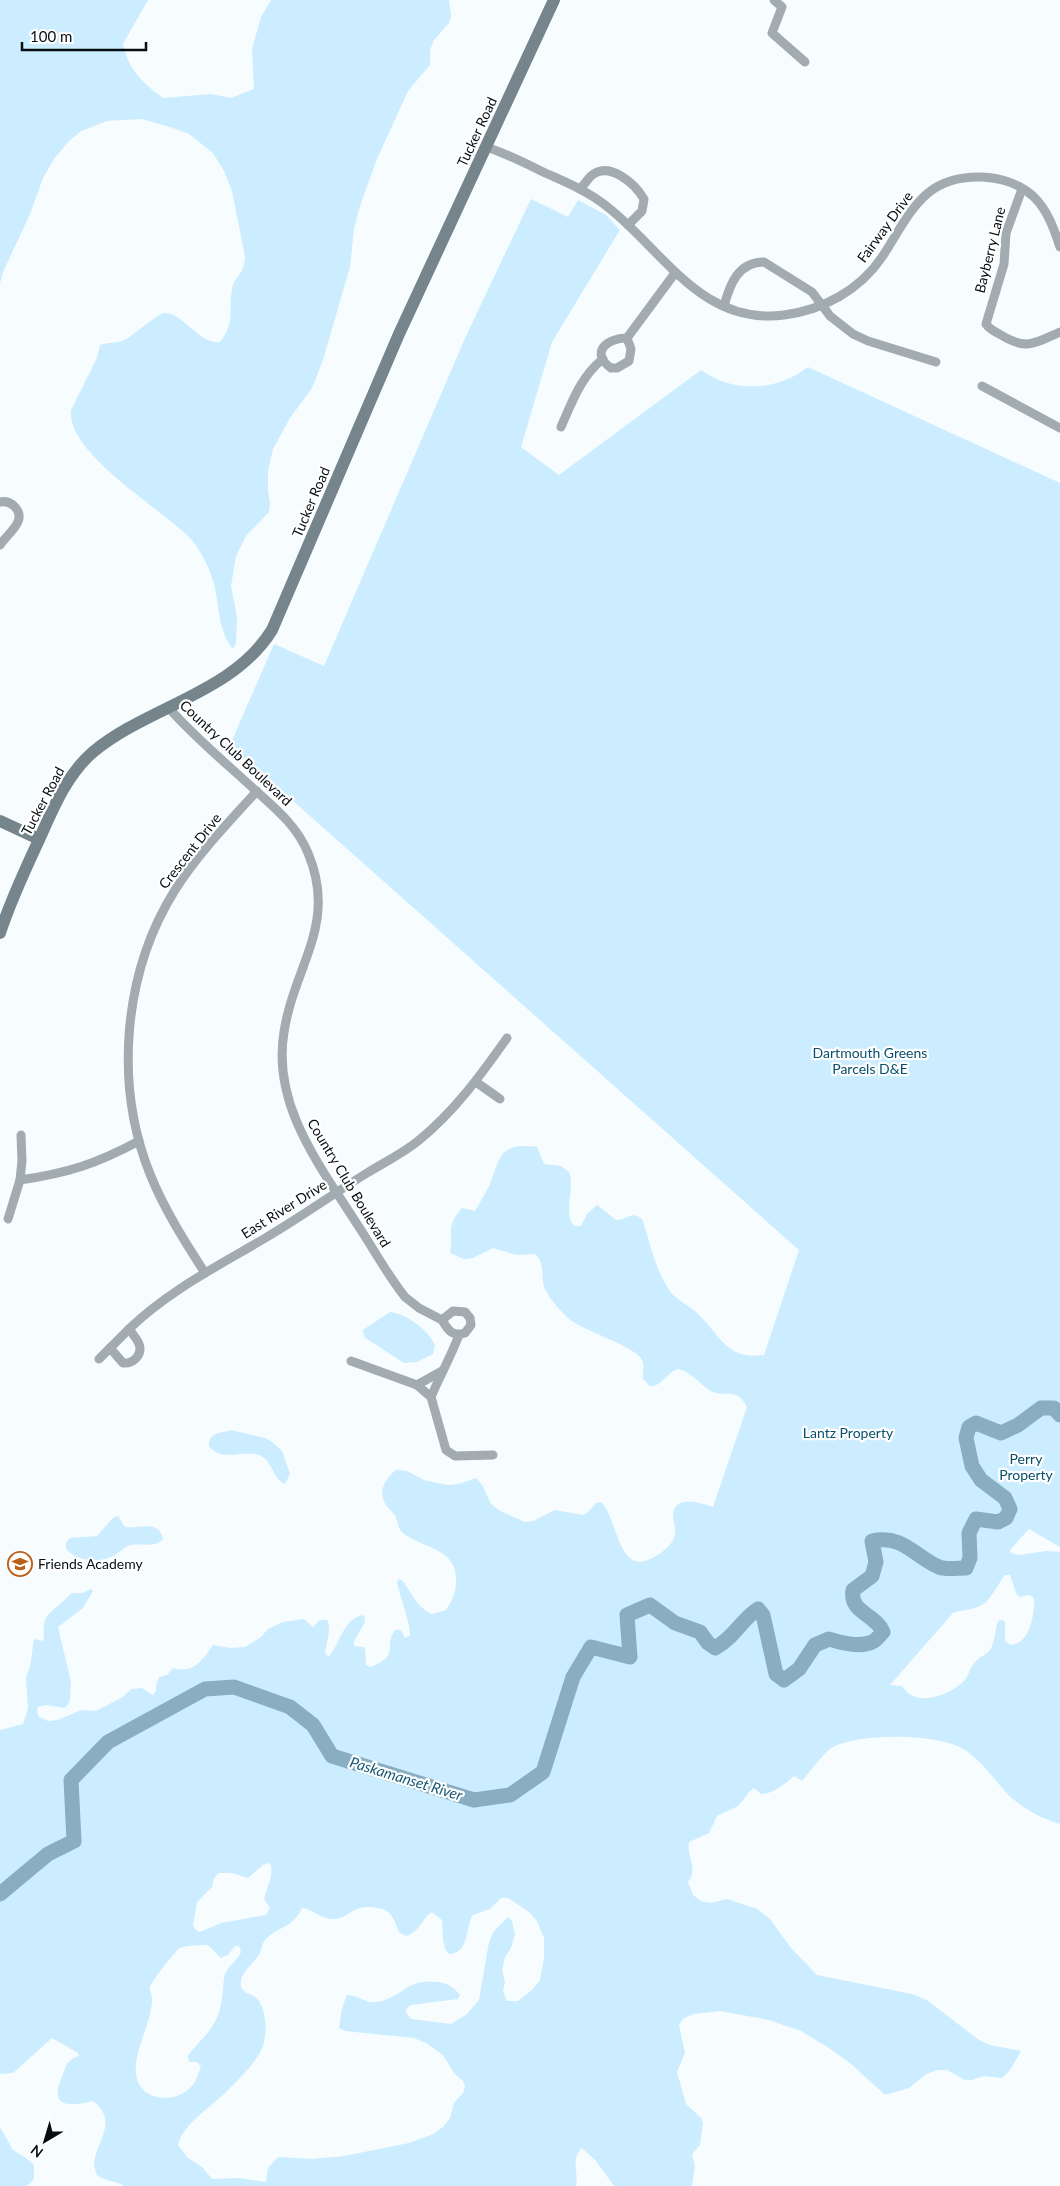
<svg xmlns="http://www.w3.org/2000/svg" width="1060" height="2186" font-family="Lato,sans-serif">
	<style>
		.green { fill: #cbedff; fill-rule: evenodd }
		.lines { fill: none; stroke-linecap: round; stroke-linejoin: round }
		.river { stroke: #8aaec1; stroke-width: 15 }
		.street { stroke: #a1abb0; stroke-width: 9 }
		.secondary { stroke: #76848c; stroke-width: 12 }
		.labels { text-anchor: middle; stroke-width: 4.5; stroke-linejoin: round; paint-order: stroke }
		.street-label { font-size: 14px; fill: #070e12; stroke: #fff }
		.park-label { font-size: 14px; fill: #074f6a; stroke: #fff }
		.poi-label { font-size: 14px; fill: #070e12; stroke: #fff; text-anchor: start }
		.water-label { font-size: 15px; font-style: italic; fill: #165874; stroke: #fff }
	</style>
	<rect width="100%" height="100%" fill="#f7fcff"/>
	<g class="green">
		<path d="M0 0H148L123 44C129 71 142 82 163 98L211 94 231 98 254 89 252 49 261 17 271 0H449L451 16 449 23 434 40 430 50V65L408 91 377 159 361 203 354 229 350 267 323 360 312 388 290 418 273 449 268 471V489L270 504 269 512 246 536 236 556 231 586 237 617 236 644 233 649C219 633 219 607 215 588 211 571 201 549 189 537 160 508 66 453 71 410L97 358 100 345C109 342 117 344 126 339 135 334 156 315 164 313 182 311 199 345 220 342 236 321 228 312 232 289 234 276 244 276 245 257L232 191 224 171 213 153 189 134 173 128 142 119 107 121 81 131 69 141 54 159 43 178 30 214 3 272 0 283Z"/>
		<path d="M531 199 568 217 578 200 606 215 620 230 552 342 521 447 559 475 701 370C733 393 776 392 808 367L1060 483V1547L1029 1529 1010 1550 1011 1553 1018 1555 1047 1551 1060 1552V1824C1039 1818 1016 1805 1002 1788 991 1775 979 1759 965 1750 938 1733 861 1733 833 1747 824 1752 810 1772 802 1781L794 1776C785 1784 773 1794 761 1794L754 1788 750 1791 738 1806 717 1816 709 1833 689 1842C686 1857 699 1867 688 1882L693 1895 701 1901 710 1903 727 1899 757 1909 770 1919 791 1948 817 1975 912 1994 927 2000 979 2040 990 2045 1021 2051 1010 2070 1002 2078 984 2076 972 2080H965L947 2070H938L926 2074 909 2088 885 2095 850 2063 829 2048 801 2031 769 2020 720 2011 693 2014 683 2019 679 2025 685 2053 677 2072 686 2104 701 2118 703 2123 700 2145 692 2154 695 2166 692 2186H614L596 2161 582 2148C570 2159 579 2172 576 2186H124C115 2180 106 2182 97 2175 96 2172 94 2167 94 2164 95 2142 120 2122 93 2101 74 2106 50 2109 60 2082 66 2069 64 2061 79 2056L78 2053 52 2038 13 2073 0 2074V1730L23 1724 28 1708 26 1677 30 1667 34 1639 42 1641 44 1638C43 1617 46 1616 60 1604 65 1600 67 1596 72 1593H82L91 1589 93 1591 83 1608 58 1627 71 1682 70 1700 68 1705 64 1708 46 1705 38 1707 37 1712 39 1717 48 1721 58 1720 81 1710 96 1711 123 1697 131 1689 142 1688 153 1695 156 1691V1686L159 1677 167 1675 173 1668C193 1674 202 1661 213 1645L231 1648 245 1647 261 1637 268 1629 283 1622 304 1619 313 1627 320 1620H327C332 1630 326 1643 325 1653L329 1657C339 1645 344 1617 364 1615L365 1622 354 1641V1646L363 1647 365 1649 366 1665 370 1667C401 1656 383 1646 395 1630H401L405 1638 410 1636 409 1625 397 1583 399 1579C407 1581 414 1607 432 1614L446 1610C452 1601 456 1592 456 1581 457 1547 422 1549 403 1533 397 1528 398 1521 395 1515 392 1511 387 1508 385 1503 377 1491 387 1477 396 1470L407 1471 424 1480 447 1485 459 1484 476 1478 482 1485 491 1504 500 1511 525 1522 533 1521 555 1510 583 1515 588 1512 596 1503 601 1502C616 1515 618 1569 645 1561 655 1558 674 1546 675 1534 676 1528 673 1521 673 1515 675 1494 700 1503 713 1507L747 1407C736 1385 726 1399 711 1391 699 1384 692 1372 678 1369 666 1373 662 1387 650 1386L643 1379C642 1373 645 1366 642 1360 637 1347 584 1331 569 1319 561 1311 550 1300 545 1289 540 1277 546 1264 535 1254L517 1255 493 1248 473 1258 464 1259 450 1253C454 1231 445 1227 462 1208L475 1211C477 1208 489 1187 490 1184 501 1155 500 1142 537 1147L544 1164 561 1166 569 1172C576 1189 562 1210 574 1226H581L587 1214 597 1205 616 1220C628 1220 631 1210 642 1219 650 1242 655 1270 670 1291 676 1300 689 1305 697 1313 719 1333 726 1361 764 1355L799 1250 230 745 274 644 324 666 466 336ZM1005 1575H1010L1017 1595 1020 1597 1030 1595 1034 1598C1035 1613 1030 1644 1011 1645L1005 1641V1622L1003 1620H999C994 1629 996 1641 990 1650 986 1655 979 1657 975 1662 970 1667 969 1676 963 1682 948 1696 915 1708 902 1686L890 1685 953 1613C961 1610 972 1610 980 1606 991 1601 997 1585 1005 1575ZM268 1863 271 1865C273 1879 267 1886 264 1899L270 1908 266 1915 221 1923 200 1932 196 1930 193 1925 197 1902 212 1887 214 1878 219 1873H232L248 1878 263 1865ZM501 1898H508L529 1912 537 1921 544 1938V1958L540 1980 532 1990 518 2001H507L503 1991 505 1982 502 1970 505 1957 511 1948 515 1934 512 1921 508 1917 494 1931 489 1942 479 2000 467 2014 451 2024 411 2019 406 2012 407 2008 411 2005 458 1999 460 1995C454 1987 447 1983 437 1982 406 1978 402 1998 377 2002 366 2004 358 1995 347 1995L342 2008 339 2028 345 2031 414 2038 426 2043 443 2055 454 2073 463 2081 465 2087 463 2093 454 2103 450 2118 443 2127 433 2134 409 2143 344 2156 313 2159 278 2157 268 2168 266 2182 238 2178 212 2179 202 2167 188 2158 178 2145C182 2124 214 2105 228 2090 239 2079 250 2068 258 2056 268 2041 268 2016 259 2001 254 1992 238 1995 241 1981 243 1971 253 1964 258 1956 262 1951 261 1944 266 1939 281 1924 290 1931 302 1908 312 1908 320 1920 334 1919 342 1919 348 1913 355 1910 364 1906 369 1907 378 1908 392 1910 394 1920 399 1932L406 1936C420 1932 422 1918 432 1912L442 1920 443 1939 445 1949 449 1954C470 1953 465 1927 473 1915L490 1909ZM203 1945H208L221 1958 228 1955 235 1946H239L241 1952C237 1961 229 1965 225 1974 223 1979 223 2000 220 2009 214 2031 200 2039 188 2056L189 2062H197L201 2066C198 2075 196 2083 189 2089 176 2102 147 2101 139 2084 130 2066 142 2042 147 2024 150 2016 152 2007 152 1998 152 1995 149 1990 150 1987 151 1982 176 1950 180 1948 186 1945 197 1946 203 1945Z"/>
		<path d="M390 1312C407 1314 428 1330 435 1345L433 1354 417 1362 404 1363 364 1337 363 1330Z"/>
		<path d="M231 1430 265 1438 271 1441 282 1451 290 1474 285 1484C273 1480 272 1459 259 1455 242 1449 222 1463 209 1446 209 1431 221 1434 231 1430Z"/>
		<path d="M118 1516 125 1527C139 1529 159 1519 163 1539 155 1548 141 1543 130 1545 124 1547 119 1553 113 1556 99 1563 78 1562 66 1549V1543L70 1538 97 1536 113 1518Z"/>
		<path d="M0 2127 13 2150 26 2158 34 2165V2179L27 2186H0Z"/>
	</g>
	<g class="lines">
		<path class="river" d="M0 1894 48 1854 74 1841 71 1780 108 1742 205 1689 234 1687 290 1707 313 1725 332 1756 474 1800 510 1795 543 1772 573 1677 591 1647 630 1657 627 1615 650 1605 675 1623 700 1632 708 1643 715 1648C733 1639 741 1620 758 1609L763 1615 776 1674 784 1680 799 1669 815 1645 829 1639C841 1643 862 1648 874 1641 877 1639 880 1635 883 1632 876 1614 849 1613 853 1590L872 1576 876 1562 872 1541C903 1534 915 1557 939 1567 946 1570 958 1568 966 1568L970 1558 969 1533 976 1519 998 1522 1006 1518 1010 1509 1005 1498 981 1480 972 1466 966 1438 969 1427 976 1423 1001 1433 1018 1425 1041 1408H1054L1060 1415"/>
		<g class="street">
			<path d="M774 0 782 7 772 33 805 62"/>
			<path d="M486 147C505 153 523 162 541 171 563 181 586 190 605 205 662 248 700 326 784 315 823 310 860 290 882 257 897 235 908 210 928 193 956 170 1008 172 1034 197 1048 211 1054 229 1060 247"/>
			<path d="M580 189C584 185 587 180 591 176 609 160 635 184 644 199L642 211 628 225"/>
			<path d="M1022 189 1006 233 1004 264 986 324C990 330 996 332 1001 335 1027 351 1035 343 1060 332"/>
			<path d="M724 306C730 284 738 262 764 262L812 292 830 316 853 334 868 341 936 362"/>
			<path d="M627 338C606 338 590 353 611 368H617L629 361 631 349 627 338 675 273"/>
			<path d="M982 386 1060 428"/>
			<path d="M561 427C572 402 581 376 603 359"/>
			<path d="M0 502C5 501 10 502 14 506 29 520 7 534 0 545"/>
			<path d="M168 707C194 737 226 763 255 790 276 809 297 826 308 853 338 924 294 966 284 1032 272 1104 318 1163 355 1221 372 1246 386 1273 405 1297L419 1308 442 1320 453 1311 465 1312 470 1318 471 1325 465 1333C452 1337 448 1330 442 1320"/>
			<path d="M476 1082 500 1099"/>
			<path d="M21 1135 22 1161 20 1180C68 1173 96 1164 139 1141"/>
			<path d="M8 1219 20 1180"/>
			<path d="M205 1273C185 1242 164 1209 150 1174 114 1084 123 973 175 890 198 854 228 823 257 791"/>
			<path d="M110 1348 129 1329"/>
			<path d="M99 1359 110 1348 123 1363C133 1364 143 1355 139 1344 137 1339 133 1334 129 1329 169 1290 220 1265 267 1237 301 1217 333 1194 367 1173 383 1163 402 1154 418 1141 454 1112 480 1076 507 1038"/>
			<path d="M351 1361 417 1385"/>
			<path d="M442 1371 417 1385 431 1397C440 1376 451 1356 459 1335"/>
			<path d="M431 1397 446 1450 455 1456 493 1455"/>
		</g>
		<g class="secondary">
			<path d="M0 821 39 839"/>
			<path d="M0 933C10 902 24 872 38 842 52 811 66 775 93 752 148 706 232 694 272 630L399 334 554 0"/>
		</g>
	</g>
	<defs>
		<symbol id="school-ring" viewBox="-11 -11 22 22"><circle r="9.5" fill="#fff" stroke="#be5f18" stroke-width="1.5"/><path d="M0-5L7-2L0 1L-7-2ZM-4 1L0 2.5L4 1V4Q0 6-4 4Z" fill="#be5f18"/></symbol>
	</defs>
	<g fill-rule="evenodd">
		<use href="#school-ring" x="6" y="1550" width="28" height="28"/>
	</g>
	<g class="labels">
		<g class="street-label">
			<text transform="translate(477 132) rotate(-65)" y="5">Tucker Road</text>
			<text transform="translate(885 227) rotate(-54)" y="5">Fairway Drive</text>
			<text transform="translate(990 250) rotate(-76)" y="5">Bayberry Lane</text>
			<text transform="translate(311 502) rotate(-67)" y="5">Tucker Road</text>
			<text transform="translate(236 753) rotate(43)" y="5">Country Club Boulevard</text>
			<text transform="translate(43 801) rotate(-62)" y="5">Tucker Road</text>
			<text transform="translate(190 851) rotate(-52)" y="5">Crescent Drive</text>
			<text transform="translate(349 1183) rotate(59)" y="5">Country Club Boulevard</text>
			<text transform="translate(284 1209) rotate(-32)" y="5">East River Drive</text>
		</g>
		<g class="park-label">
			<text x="870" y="1058">Dartmouth Greens<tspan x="870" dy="16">Parcels D&amp;E</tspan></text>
			<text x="848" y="1438">Lantz Property</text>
			<text x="1026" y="1464">Perry<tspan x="1026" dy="16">Property</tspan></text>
		</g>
		<g class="poi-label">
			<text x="38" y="1569">Friends Academy</text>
		</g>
		<g class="water-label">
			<text transform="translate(406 1779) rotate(17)" y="5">Paskamanset River</text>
		</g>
	</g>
	<g transform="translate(45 2141) rotate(218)" stroke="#ffffff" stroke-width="4" paint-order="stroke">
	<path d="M0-4L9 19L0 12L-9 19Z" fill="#070e12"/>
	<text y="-8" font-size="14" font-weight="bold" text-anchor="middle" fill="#070e12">N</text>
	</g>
	<path d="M22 42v8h124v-8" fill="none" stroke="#070e12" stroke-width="2.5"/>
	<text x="30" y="42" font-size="15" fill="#070e12" stroke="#ffffff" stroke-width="4" paint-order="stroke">100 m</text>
</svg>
